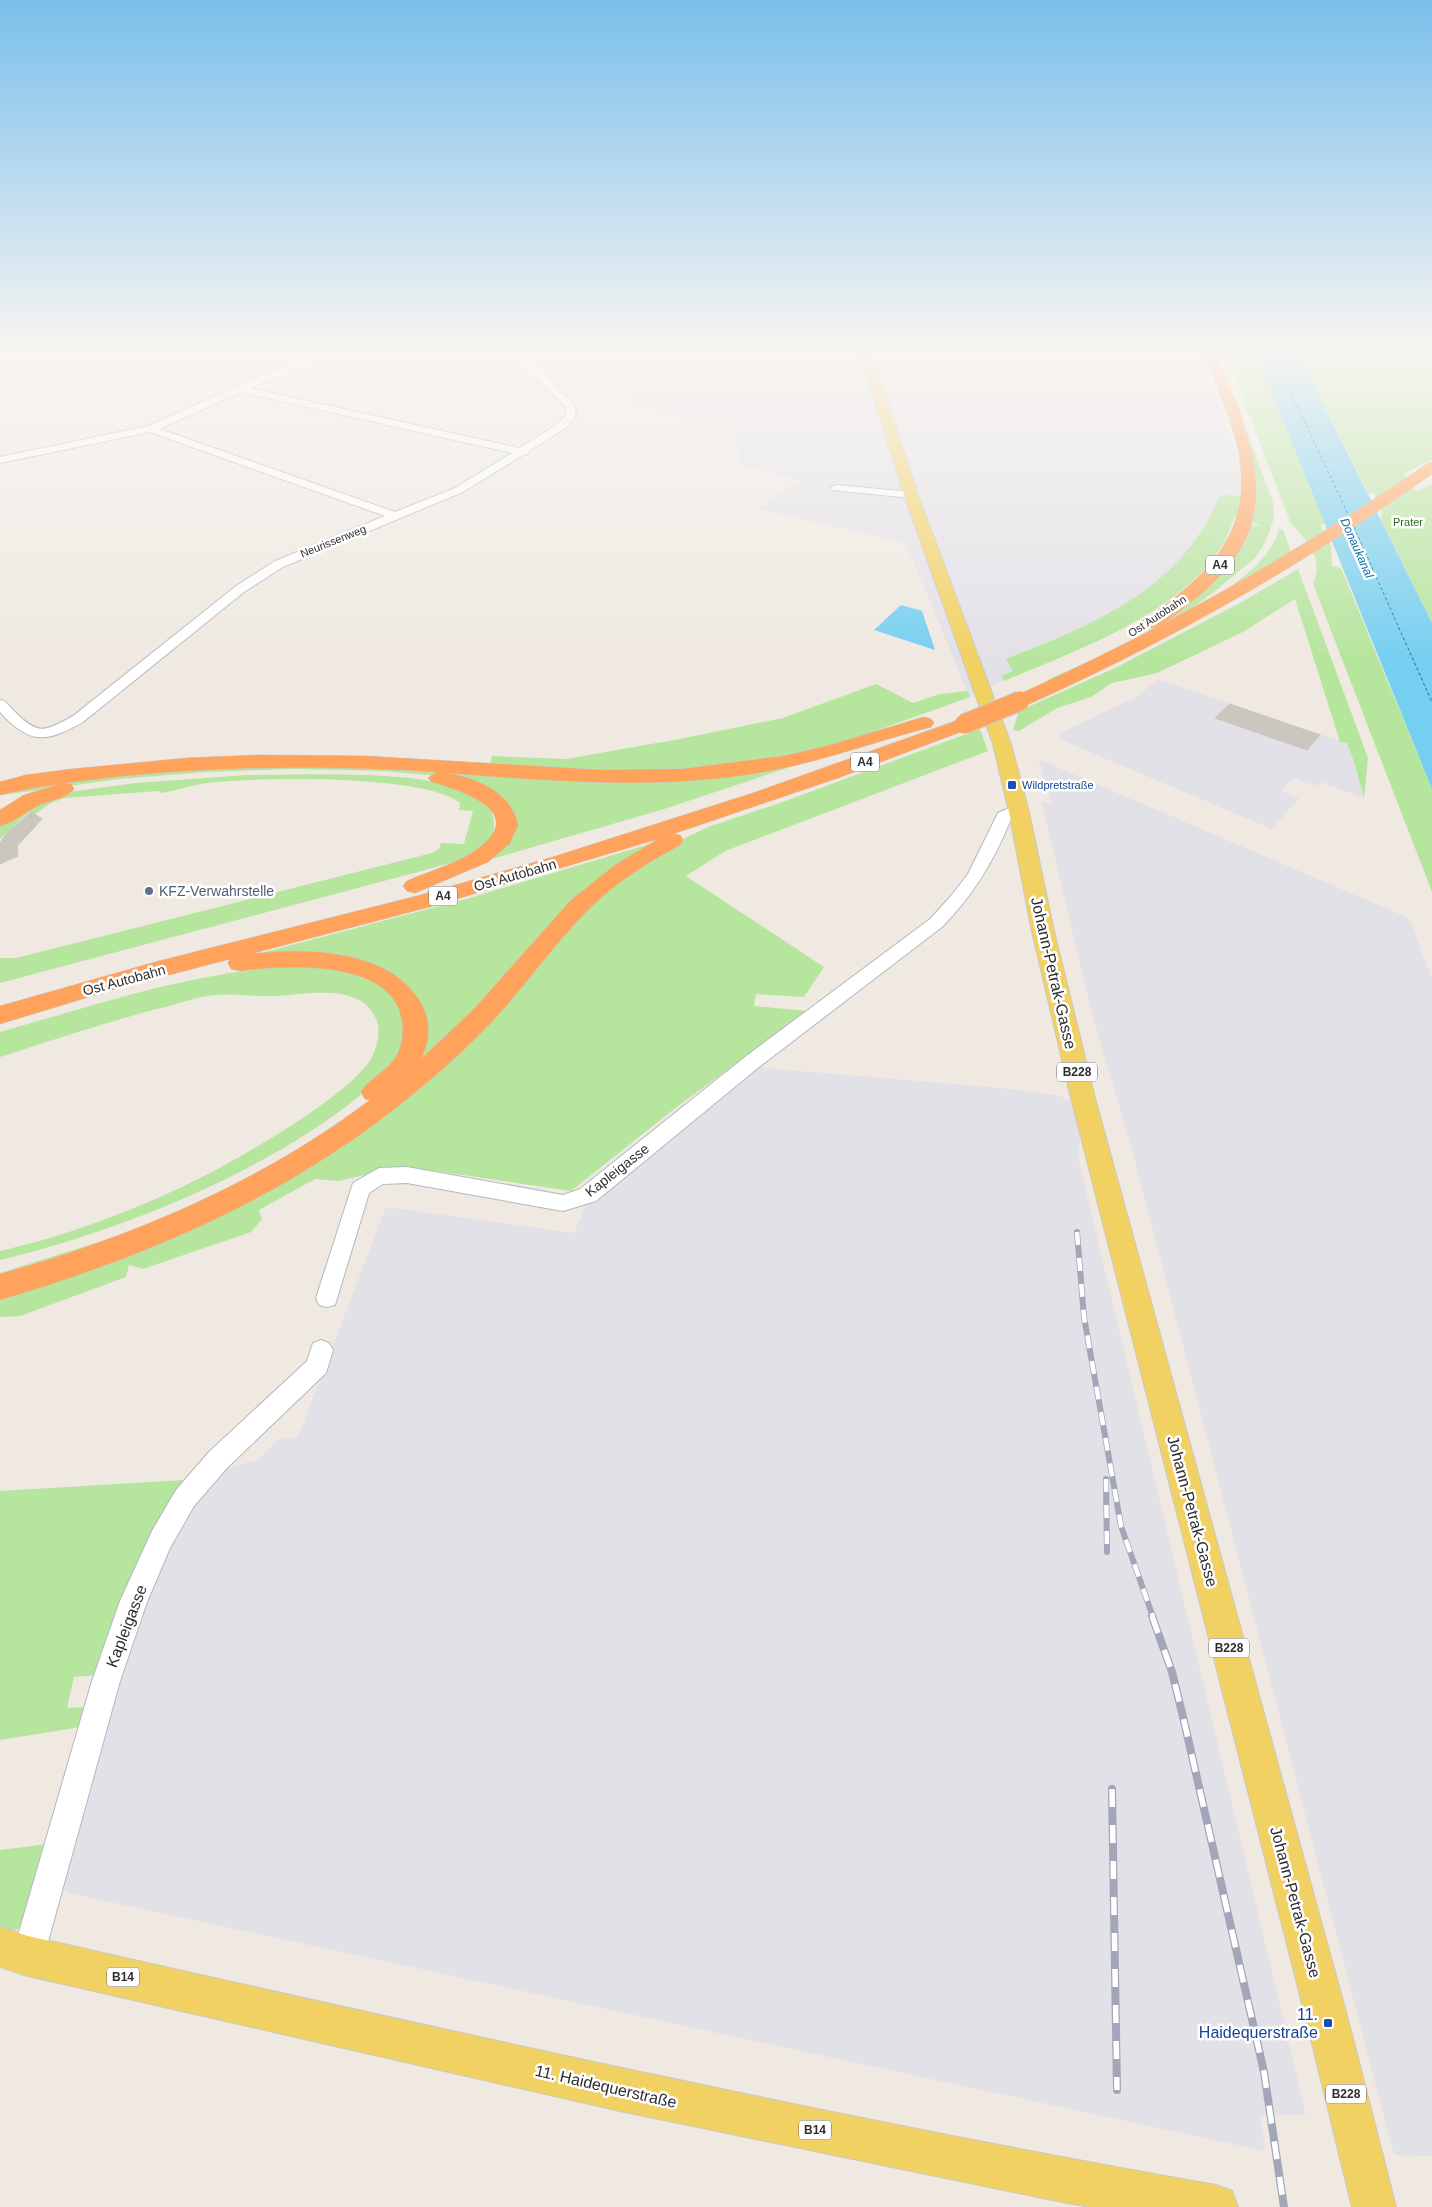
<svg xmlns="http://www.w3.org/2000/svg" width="1432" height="2207" font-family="Helvetica,sans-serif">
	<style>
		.industrial { fill: #e3e1e8 }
		.green { fill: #b6e59e }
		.water { fill: #75cff0 }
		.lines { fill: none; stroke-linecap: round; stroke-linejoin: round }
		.ferry { stroke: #0d6fa3; stroke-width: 1; stroke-dasharray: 3 2.5; stroke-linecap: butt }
		.building { fill: #cbc7bf; stroke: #cbc5ba }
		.minor-casing { stroke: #b4b7c1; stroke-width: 2 }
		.major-casing { stroke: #c9c9c9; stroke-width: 2 }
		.highway-casing { stroke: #c9c9c9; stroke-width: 1 }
		.minor { fill: #fff; fill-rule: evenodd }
		.major { fill: #f2d163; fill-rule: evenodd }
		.highway { fill: #ffa35c; fill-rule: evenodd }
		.rail-far1-casing { stroke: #a3a6b8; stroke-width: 6 }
		.rail-casing { stroke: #a3a6b8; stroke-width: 8 }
		.rail-far1 { stroke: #fff; stroke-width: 4.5; stroke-dasharray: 13; stroke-linecap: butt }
		.rail { stroke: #fff; stroke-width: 5.5; stroke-dasharray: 18; stroke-linecap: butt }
		.highway-bridge-casing { stroke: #c9c9c9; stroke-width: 21; stroke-linecap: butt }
		.highway-bridge { stroke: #ffa35c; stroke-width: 19 }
		.transit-dot { fill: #1a4fb4; stroke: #fff; stroke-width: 2 }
		.service-dot { fill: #5c6f8a; stroke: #fff; stroke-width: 2 }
		.labels { text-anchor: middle; stroke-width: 5; stroke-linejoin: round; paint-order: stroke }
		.far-park-label { font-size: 11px; fill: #2c6e1b; stroke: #fff }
		.far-street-label { font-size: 11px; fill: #2e2e2e; stroke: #fff }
		.far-transit-label { font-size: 11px; fill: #164399; stroke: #fff; text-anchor: start }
		.far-water-label { font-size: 12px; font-style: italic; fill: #0d6fa3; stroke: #fff }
		.shield { fill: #fff; stroke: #6d6d6d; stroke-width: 1 }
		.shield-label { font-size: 12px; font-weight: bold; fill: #2e2e2e }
		.street-label { font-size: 14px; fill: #2e2e2e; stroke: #fff }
		.service-label { font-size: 14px; fill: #4e5e75; stroke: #fff; text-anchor: start }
		.near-street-label { font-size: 16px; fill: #2e2e2e; stroke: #fff }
		.near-transit-label { font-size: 16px; fill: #164399; stroke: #fff; text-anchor: end }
	</style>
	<rect width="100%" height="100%" fill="#efe9e1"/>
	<g class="industrial">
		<path d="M649 351H1202L1236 453 1241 483 1240 496 1227 495 1219 497 1209 523 1195 543 1171 570 1158 580 1128 603 1100 619 1007 659 1013 671 1001 677 1004 681 970 697 905 542 756 509 800 480 739 464 736 427 626 404Z"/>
		<path d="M1159 680 1347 743 1355 765 1364 798 1320 782 1315 786 1293 778 1281 791 1299 798 1272 829 1059 739 1058 734 1134 698Z"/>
		<path d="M1038 759 1409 918 1432 979V2156L1394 2155 1132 1150 1091 1010 1042 803H1052Z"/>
		<path d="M758 1065 764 1068 1001 1088 1062 1096 1063 1099 1073 1100 1081 1131 1078 1157 1306 2115H1260L1265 2151 68 1893 61 1887 122 1660 172 1536 216 1471 259 1460 278 1440 298 1437 386 1207 574 1233 588 1200Z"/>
	</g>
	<g class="green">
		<path d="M1215 351H1217L1273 502 1274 518 1266 541 1255 558 1215 591 1178 619 1052 679 1045 681C1120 647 1219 608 1251 525L1261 526 1252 522C1264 461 1235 407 1215 351Z"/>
		<path d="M1225 351H1255L1326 523 1320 525 1331 546 1332 566 1341 568 1432 789V892L1313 584C1324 560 1308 540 1291 524Z"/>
		<path d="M1297 351H1432V459L1404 474 1416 492 1432 484V623L1381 519 1382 511 1373 492 1369 494Z"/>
		<path d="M1227 495 1240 496 1237 518H1234C1209 605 1079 649 1004 681L1001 676 1013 671 1006 659C1094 624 1181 590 1219 497Z"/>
		<path d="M1283 529 1291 552 1226 590C1249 573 1269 558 1279 530Z"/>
		<path d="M1298 569 1368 758 1364 798 1355 765 1347 743 1340 742 1295 599 1243 632 1157 673 1112 683 1091 697 1057 708 1019 731 1013 730 1019 711 1117 667 1242 602Z"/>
		<path d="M876 684 913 703 940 694 968 691 970 697 836 745 792 757 717 768 609 774 490 766 492 756 566 759 680 739 783 718Z"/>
		<path d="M980 729 988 751 725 851 686 876 824 967 804 997 756 994 754 1006 807 1011 674 1109 571 1191 402 1166 339 1181 315 1179 259 1210 262 1219 251 1232 143 1269 129 1265 126 1277 20 1316 0 1317V1295L316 1159 579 912 667 847 708 827 780 803Z"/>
		<path d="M802 763 661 810 492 859 489 858 511 821 440 776 382 771 293 769 206 772 119 779 2 795 6 789 160 770 332 765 568 779Z"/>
		<path d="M246 775C302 775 430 768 476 795 488 801 494 813 494 826 495 845 469 856 455 862L0 983V958H16L432 853 439 849 441 843 464 844 473 811 459 810 460 803C427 775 264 777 218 782 199 783 181 789 162 793L158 791 64 798 51 803 35 814 29 812 0 839V824L60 793 136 783Z"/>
		<path d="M653 843 396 1088 229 1194 0 1282V1273L121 1235 187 1208 274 1165 374 1100 421 1043 384 972 250 956 466 899Z"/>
		<path d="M292 966C330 969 389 972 403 1015 406 1026 407 1038 403 1049 395 1069 373 1085 357 1098 262 1174 117 1232 0 1260V1251C67 1236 141 1208 202 1177 244 1156 348 1096 371 1059 376 1050 380 1036 378 1025 367 981 308 994 276 996 256 997 235 993 216 995 200 996 184 1002 169 1006 112 1020 56 1039 0 1057V1032C96 1005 192 972 292 966Z"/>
		<path d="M184 1480 140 1575 100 1675 74 1677 67 1708 90 1707 81 1727 0 1740V1491Z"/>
		<path d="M48 1844C43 1865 40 1894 32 1914 28 1925 11 1935 0 1932V1850Z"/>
	</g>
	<g class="water">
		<path d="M1255 351H1297L1432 623V789Z"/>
		<path d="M901 605 922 611 935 650 874 630Z"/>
	</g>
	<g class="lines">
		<g class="ferry">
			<path d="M1271 351 1349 516"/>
			<path d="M1354 527 1432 702"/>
		</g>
	</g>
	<g class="building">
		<path d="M1230 704 1320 735 1307 750 1215 718Z"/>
		<path d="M31 812 42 819 17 846 18 856 0 864V843L7 833Z"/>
	</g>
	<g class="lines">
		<defs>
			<g id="minor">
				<path d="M329 351H342L250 388 519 448 558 424 566 415 565 407 510 351H520L574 404 576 415 566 428 529 451 528 454 523 455 463 492 283 567 244 592 83 722C46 743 30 745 0 712V700C7 701 10 707 15 712 39 736 45 731 73 716L236 586 275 561 385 516 150 432 0 463V457L148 426 264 375ZM241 392 512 453 455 488 395 512 160 429Z"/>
				<path d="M1191 351H1201L1202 362H1196Z"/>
				<path d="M836 485 911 492 917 495 911 498 832 490 830 488Z"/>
				<path d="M1011 807 1025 809 1027 812 1025 815 1011 819C995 859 973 896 942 927L759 1067 596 1201 563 1211 407 1183 383 1184 369 1193 335 1305 327 1307 319 1305 316 1298 353 1183 379 1168 407 1167 563 1195 580 1189 745 1057 930 919 951 896 968 874 998 813Z"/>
				<path d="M321 1340 329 1343 333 1350 326 1373 227 1468 194 1506 170 1548 147 1602 120 1681 44 1956 39 1967 28 1972 17 1967 12 1956 92 1681 120 1601 152 1531 176 1490 209 1452 307 1361 313 1343Z"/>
			</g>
			<g id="major">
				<path d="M859 351H871L918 495 1011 744 1029 812 1053 927 1095 1098 1349 2023 1396 2207H1352L1307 2023 1071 1098 1031 927 1009 812 993 744 904 495Z"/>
				<path d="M0 1927 28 1936C423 2025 817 2115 1216 2185L1232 2191 1238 2207H1091L1067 2203 620 2111 28 1976 0 1967Z"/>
			</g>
			<g id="highway">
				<path d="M1204 351H1216C1255 449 1292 525 1191 602 1178 612 1159 632 1143 628L1140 624 1143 620C1211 575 1258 528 1236 441 1228 410 1214 381 1204 351Z"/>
				<path d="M1432 462V474C1304 564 1170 641 1027 705H1013L1010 701 1013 697C1159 632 1295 554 1427 464Z"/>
				<path d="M924 717 931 719 934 723 931 727C873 742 818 763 758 773 655 790 551 781 448 773 478 779 511 792 518 825L510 843 488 862 415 893 407 891 403 886 407 881C431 870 459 864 480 847 527 811 460 790 432 782L428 778 436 772C332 765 228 766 124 776 80 781 43 785 0 795V782L26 775 72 769 187 758 258 755 365 756 601 770 682 769 784 756 827 746Z"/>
				<path d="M964 718 971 720 974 724 971 728 838 778 673 834 680 835 683 840 680 845C646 863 612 885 585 913 547 952 517 998 478 1036 339 1172 185 1245 0 1300V1274C132 1237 260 1183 370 1100L365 1099 361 1092C370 1077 390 1070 398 1053 403 1042 404 1028 401 1016 389 959 282 965 240 971L231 969 228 963 230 959 115 989 0 1024V1006L159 961 417 896 553 857 756 792ZM658 839 615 865 570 901 474 1009 421 1059C430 1042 431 1022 422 1005 393 949 305 947 250 954L433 906Z"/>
				<path d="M63 783 71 784 74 789C67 798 52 800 42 804 27 810 16 822 0 826V810L24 795Z"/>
			</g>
		</defs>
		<use href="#minor" class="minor-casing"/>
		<use href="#major" class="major-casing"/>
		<use href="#highway" class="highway-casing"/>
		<use href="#minor" class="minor"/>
		<use href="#major" class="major"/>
		<use href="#highway" class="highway"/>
		<defs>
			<g id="rail-far1">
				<path d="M1077 1232 1084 1317 1121 1526 1153 1617"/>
				<path d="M1106 1479 1107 1552"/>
			</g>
			<g id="rail">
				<path d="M1152 1616 1172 1672 1184 1721 1264 2072 1284 2207"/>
				<path d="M1112 1789 1117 2090"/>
			</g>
		</defs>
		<use href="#rail-far1" class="rail-far1-casing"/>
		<use href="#rail" class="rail-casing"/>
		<use href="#rail-far1" class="rail-far1"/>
		<use href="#rail" class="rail"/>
		<defs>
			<path id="highway-bridge" d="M964 724 1020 701"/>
		</defs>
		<use href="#highway-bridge" class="highway-bridge-casing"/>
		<use href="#highway-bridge" class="highway-bridge"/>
	</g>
	<linearGradient id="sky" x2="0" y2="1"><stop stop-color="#7abfeb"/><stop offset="0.53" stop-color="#f8f5f2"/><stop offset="1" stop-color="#f8f5f2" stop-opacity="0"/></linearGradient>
	<rect width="1432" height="660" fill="url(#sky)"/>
	<g class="transit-dot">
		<rect x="1007" y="780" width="10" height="10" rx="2.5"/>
		<rect x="1323" y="2018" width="10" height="10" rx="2.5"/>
	</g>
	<circle class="service-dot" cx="149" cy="891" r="5"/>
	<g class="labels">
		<g class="far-park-label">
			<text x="1408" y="526">Prater</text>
		</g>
		<g class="far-street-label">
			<text transform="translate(333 541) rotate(-22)" y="4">Neurissenweg</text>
			<text transform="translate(1157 616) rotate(-33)" y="4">Ost Autobahn</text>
		</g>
		<g class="far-transit-label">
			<text x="1022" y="789">Wildpretstraße</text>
		</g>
		<g class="far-water-label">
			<text transform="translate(1357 548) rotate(66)" y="4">Donaukanal</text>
		</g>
		<g class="shield">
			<rect x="1206" y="555.5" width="28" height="19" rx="4"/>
			<rect x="851" y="752.5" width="28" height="19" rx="4"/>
			<rect x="429" y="886.5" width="28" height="19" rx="4"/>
			<rect x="1057" y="1062.5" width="40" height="19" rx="4"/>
			<rect x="1209" y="1638.5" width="40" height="19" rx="4"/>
			<rect x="107" y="1967.5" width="32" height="19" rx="4"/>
			<rect x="1326" y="2084.5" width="40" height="19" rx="4"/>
			<rect x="799" y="2120.5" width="32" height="19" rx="4"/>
		</g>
		<g class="shield-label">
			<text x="1220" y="569">A4</text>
			<text x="865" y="766">A4</text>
			<text x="443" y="900">A4</text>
			<text x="1077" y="1076">B228</text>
			<text x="1229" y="1652">B228</text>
			<text x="123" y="1981">B14</text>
			<text x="1346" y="2098">B228</text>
			<text x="815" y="2134">B14</text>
		</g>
		<g class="street-label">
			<text transform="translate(515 875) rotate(-16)" y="5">Ost Autobahn</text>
			<text transform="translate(124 980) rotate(-15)" y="5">Ost Autobahn</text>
			<text transform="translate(617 1170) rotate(-38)" y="5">Kapleigasse</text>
		</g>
		<g class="service-label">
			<text x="159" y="896">KFZ-Verwahrstelle</text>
		</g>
		<g class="near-street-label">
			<text transform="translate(1054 973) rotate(77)" y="6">Johann-Petrak-Gasse</text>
			<text transform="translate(1193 1511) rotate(75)" y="6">Johann-Petrak-Gasse</text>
			<text transform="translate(126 1626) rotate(-69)" y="6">Kapleigasse</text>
			<text transform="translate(1296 1902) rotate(75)" y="6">Johann-Petrak-Gasse</text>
			<text transform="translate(606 2086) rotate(13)" y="6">11. Haidequerstraße</text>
		</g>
		<g class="near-transit-label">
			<text x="1318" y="2020">11.<tspan x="1318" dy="18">Haidequerstraße</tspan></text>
		</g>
	</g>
</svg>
